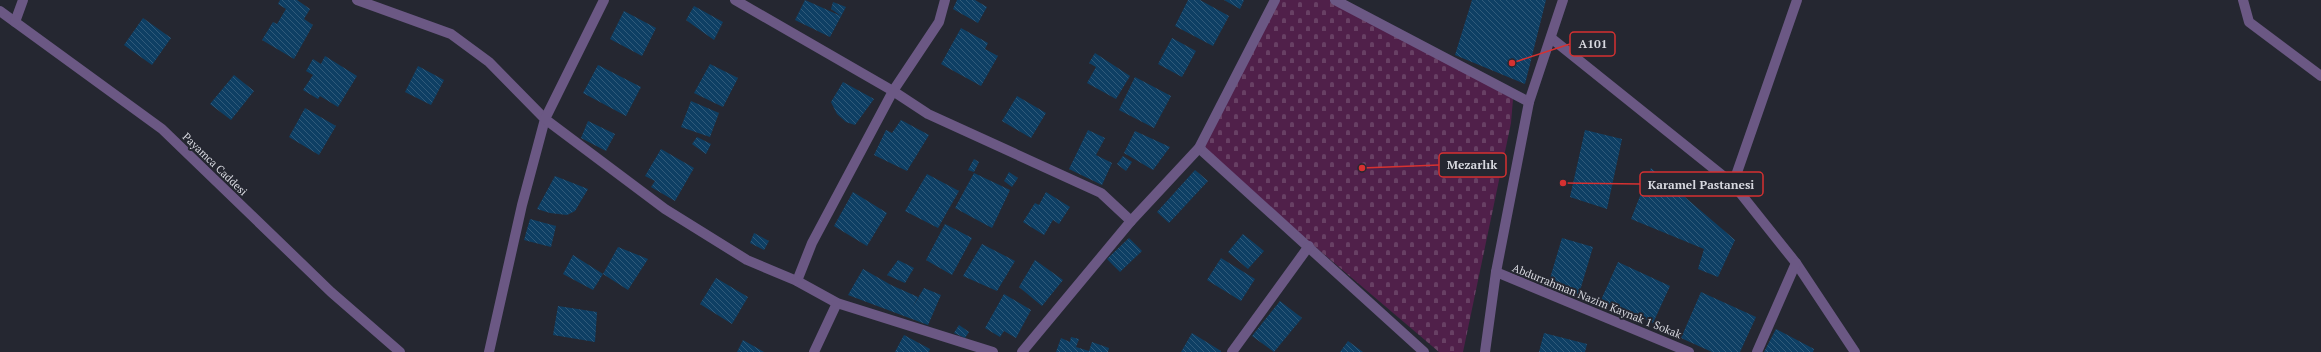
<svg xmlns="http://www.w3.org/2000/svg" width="2321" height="352" font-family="'PT Serif',serif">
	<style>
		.cemetery { fill: url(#cemetery-stones) }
		.building { fill: url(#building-back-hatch) }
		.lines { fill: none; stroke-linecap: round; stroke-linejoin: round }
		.minor { stroke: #6b5884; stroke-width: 10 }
		.labels { text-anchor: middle; stroke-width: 4; stroke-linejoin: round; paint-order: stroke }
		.street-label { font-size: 11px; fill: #d7d8df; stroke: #252731 }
		.leader { fill: none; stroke: #d63131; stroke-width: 1.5 }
		.callout-dot { fill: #d63131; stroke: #252731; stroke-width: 1.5 }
		.callout { fill: #252731; stroke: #d63131; stroke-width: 1.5 }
		.callout-label { font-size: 12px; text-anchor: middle; font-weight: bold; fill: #d7d8df }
	</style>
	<defs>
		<pattern id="cemetery-stones" width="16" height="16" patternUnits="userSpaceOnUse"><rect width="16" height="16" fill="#50204a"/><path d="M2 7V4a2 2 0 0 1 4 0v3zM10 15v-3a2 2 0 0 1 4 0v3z" fill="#684064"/></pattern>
		<pattern id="building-back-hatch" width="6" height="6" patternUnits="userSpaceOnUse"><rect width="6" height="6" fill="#0e3f64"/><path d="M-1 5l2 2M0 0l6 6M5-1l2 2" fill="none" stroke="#305a7a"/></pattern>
	</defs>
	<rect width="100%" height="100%" fill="#252731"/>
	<path class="cemetery" d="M1275 0H1335L1513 99 1511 123 1463 352H1439L1199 148Z"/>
	<g class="building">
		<path d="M280 0H297L310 9 304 19 313 25 294 59 262 40 273 22 277 24 286 9 278 4Z"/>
		<path d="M805 0 841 16 831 9 833 2 846 7 830 37 795 20Z"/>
		<path d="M957 0H975L987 7 978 23 953 9Z"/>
		<path d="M1188 0H1200L1229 16 1213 46 1175 26Z"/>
		<path d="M1224 0H1244L1240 9Z"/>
		<path d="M1472 0H1546L1525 84 1455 55Z"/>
		<path d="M694 6 723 22 714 40 686 20Z"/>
		<path d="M624 11 656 28 642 56 610 39Z"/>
		<path d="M143 18 171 38 152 65 124 45Z"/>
		<path d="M961 28 988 43 985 49 998 56 981 86 941 64Z"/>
		<path d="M1172 38 1196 51 1182 77 1158 64Z"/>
		<path d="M1095 53 1130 76 1116 99 1087 83 1096 67 1089 63Z"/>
		<path d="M325 56 357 76 338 107 320 96 318 99 303 90 313 75 306 71 313 59 321 64Z"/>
		<path d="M710 64 738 78 723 107 694 93Z"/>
		<path d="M598 65 641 87 626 116 583 93Z"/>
		<path d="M418 66 444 80 431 105 405 92Z"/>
		<path d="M234 75 254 91 231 120 210 104Z"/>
		<path d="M1135 77 1171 96 1154 128 1119 110Z"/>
		<path d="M843 82 874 99 855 125 846 122 837 114 831 102Z"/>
		<path d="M1017 96 1046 113 1031 138 1002 121Z"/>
		<path d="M691 101 719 113 710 137 681 127Z"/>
		<path d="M305 108 336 126 319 155 289 137Z"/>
		<path d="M901 120 929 135 907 171 874 155 886 130 892 133Z"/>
		<path d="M588 121 615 134 606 151 581 138Z"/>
		<path d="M1088 130 1105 138 1096 155 1112 163 1102 185 1069 169Z"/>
		<path d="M1585 130 1622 139 1607 209 1570 197Z"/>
		<path d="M1135 131 1170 147 1153 170 1124 153Z"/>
		<path d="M697 137 711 144 706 154 692 144Z"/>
		<path d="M661 149 694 168 675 201 651 187 655 181 645 176Z"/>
		<path d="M1123 156 1132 162 1126 171 1117 164Z"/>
		<path d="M974 159 979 162 974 172 968 170Z"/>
		<path d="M1651 168 1735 240 1718 277 1698 269 1704 249 1631 219Z"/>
		<path d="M1195 170 1208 181 1169 223 1157 212Z"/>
		<path d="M1009 172 1018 178 1012 187 1004 181Z"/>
		<path d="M974 173 1010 190 992 228 955 208Z"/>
		<path d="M927 174 959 191 938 228 905 211Z"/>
		<path d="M555 176 588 189 575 211 567 215 550 213 537 209Z"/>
		<path d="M853 192 887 213 867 246 834 226Z"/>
		<path d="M1046 192 1070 207 1059 224 1053 220 1044 235 1023 222 1035 203 1039 205Z"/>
		<path d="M530 219 556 226 551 247 524 240Z"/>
		<path d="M945 224 972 238 952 275 926 260Z"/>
		<path d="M754 233 769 241 764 250 750 243Z"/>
		<path d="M1243 234 1264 251 1248 269 1228 252Z"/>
		<path d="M1129 238 1142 251 1120 272 1107 259Z"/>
		<path d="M1562 238 1593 247 1579 294 1548 285Z"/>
		<path d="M982 244 1015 261 997 291 963 276Z"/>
		<path d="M618 247 648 259 628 290 603 274Z"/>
		<path d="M573 255 603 274 593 290 563 274Z"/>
		<path d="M1221 258 1255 279 1241 301 1207 280Z"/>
		<path d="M898 260 914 268 905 283 887 275Z"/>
		<path d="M1035 260 1063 280 1042 306 1019 287Z"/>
		<path d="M1618 262 1670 286 1653 323 1601 300Z"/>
		<path d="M863 269 891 285 918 297 912 308 924 288 941 295 928 325 848 295Z"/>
		<path d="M716 278 748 297 732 324 700 304Z"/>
		<path d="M1701 292 1756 317 1740 352H1712L1681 338Z"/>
		<path d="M1004 294 1031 310 1016 338 1004 331 1000 337 985 328Z"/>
		<path d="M1280 301 1302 318 1274 352 1252 336Z"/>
		<path d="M558 306 597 312 595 342 553 335Z"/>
		<path d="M959 325 969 332 965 338 954 333Z"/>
		<path d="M1776 329 1814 349 1813 352H1764Z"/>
		<path d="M1192 333 1221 351V352H1181Z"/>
		<path d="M1544 333 1587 344 1585 352H1539Z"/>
		<path d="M904 335 930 349 929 352H895Z"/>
		<path d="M1071 337 1079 339 1076 347 1089 351 1092 342 1109 348 1108 352H1056L1061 338 1070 342Z"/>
		<path d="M743 340 764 352H737Z"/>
		<path d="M1348 341 1363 352H1340Z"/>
	</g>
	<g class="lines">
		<g class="minor">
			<path d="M357 0 451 34 489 62 545 119 522 205 489 352"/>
			<path d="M604 0 545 119 665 209 747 260 797 281 837 303 993 352"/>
			<path d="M735 0 893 91 928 114 1101 193 1131 221"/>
			<path d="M1335 0 1529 102"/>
			<path d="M2243 0 2249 22 2321 76"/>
			<path d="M0 11 162 129 331 292 400 352"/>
			<path d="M15 22 23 0"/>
			<path d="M1551 38 1733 184 1796 263 1855 352"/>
			<path d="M1199 148 1424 352"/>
			<path d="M1733 184 1797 0"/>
			<path d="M1496 272 1689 352"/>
			<path d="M797 281 812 243 893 91 939 22 945 0"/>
			<path d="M814 352 837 303"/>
			<path d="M1022 352 1131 221 1199 148 1275 0"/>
			<path d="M1232 352 1309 246"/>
			<path d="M1485 352 1496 272 1529 102 1563 0"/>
			<path d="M1757 352 1796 263"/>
		</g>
	</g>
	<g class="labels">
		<g class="street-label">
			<text transform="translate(215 164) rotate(44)" y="4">Payamca Caddesi</text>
			<text transform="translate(1597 301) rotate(22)" y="4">Abdurrahman Nazim Kaynak 1 Sokak</text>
		</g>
	</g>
	<path class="leader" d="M1512 63L1570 44M1362 168L1439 165M1563 183L1640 184"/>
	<g class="callout-dot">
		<circle cx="1512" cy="63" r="4"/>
		<circle cx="1362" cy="168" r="4"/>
		<circle cx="1563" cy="183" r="4"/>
	</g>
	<g class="callout">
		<rect x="1570" y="32" width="45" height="24" rx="4"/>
		<rect x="1439" y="153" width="67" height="24" rx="4"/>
		<rect x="1640" y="172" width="123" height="24" rx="4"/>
	</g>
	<g class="callout-label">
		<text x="1593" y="48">A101</text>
		<text x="1472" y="169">Mezarlık</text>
		<text x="1701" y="189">Karamel Pastanesi</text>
	</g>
</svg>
